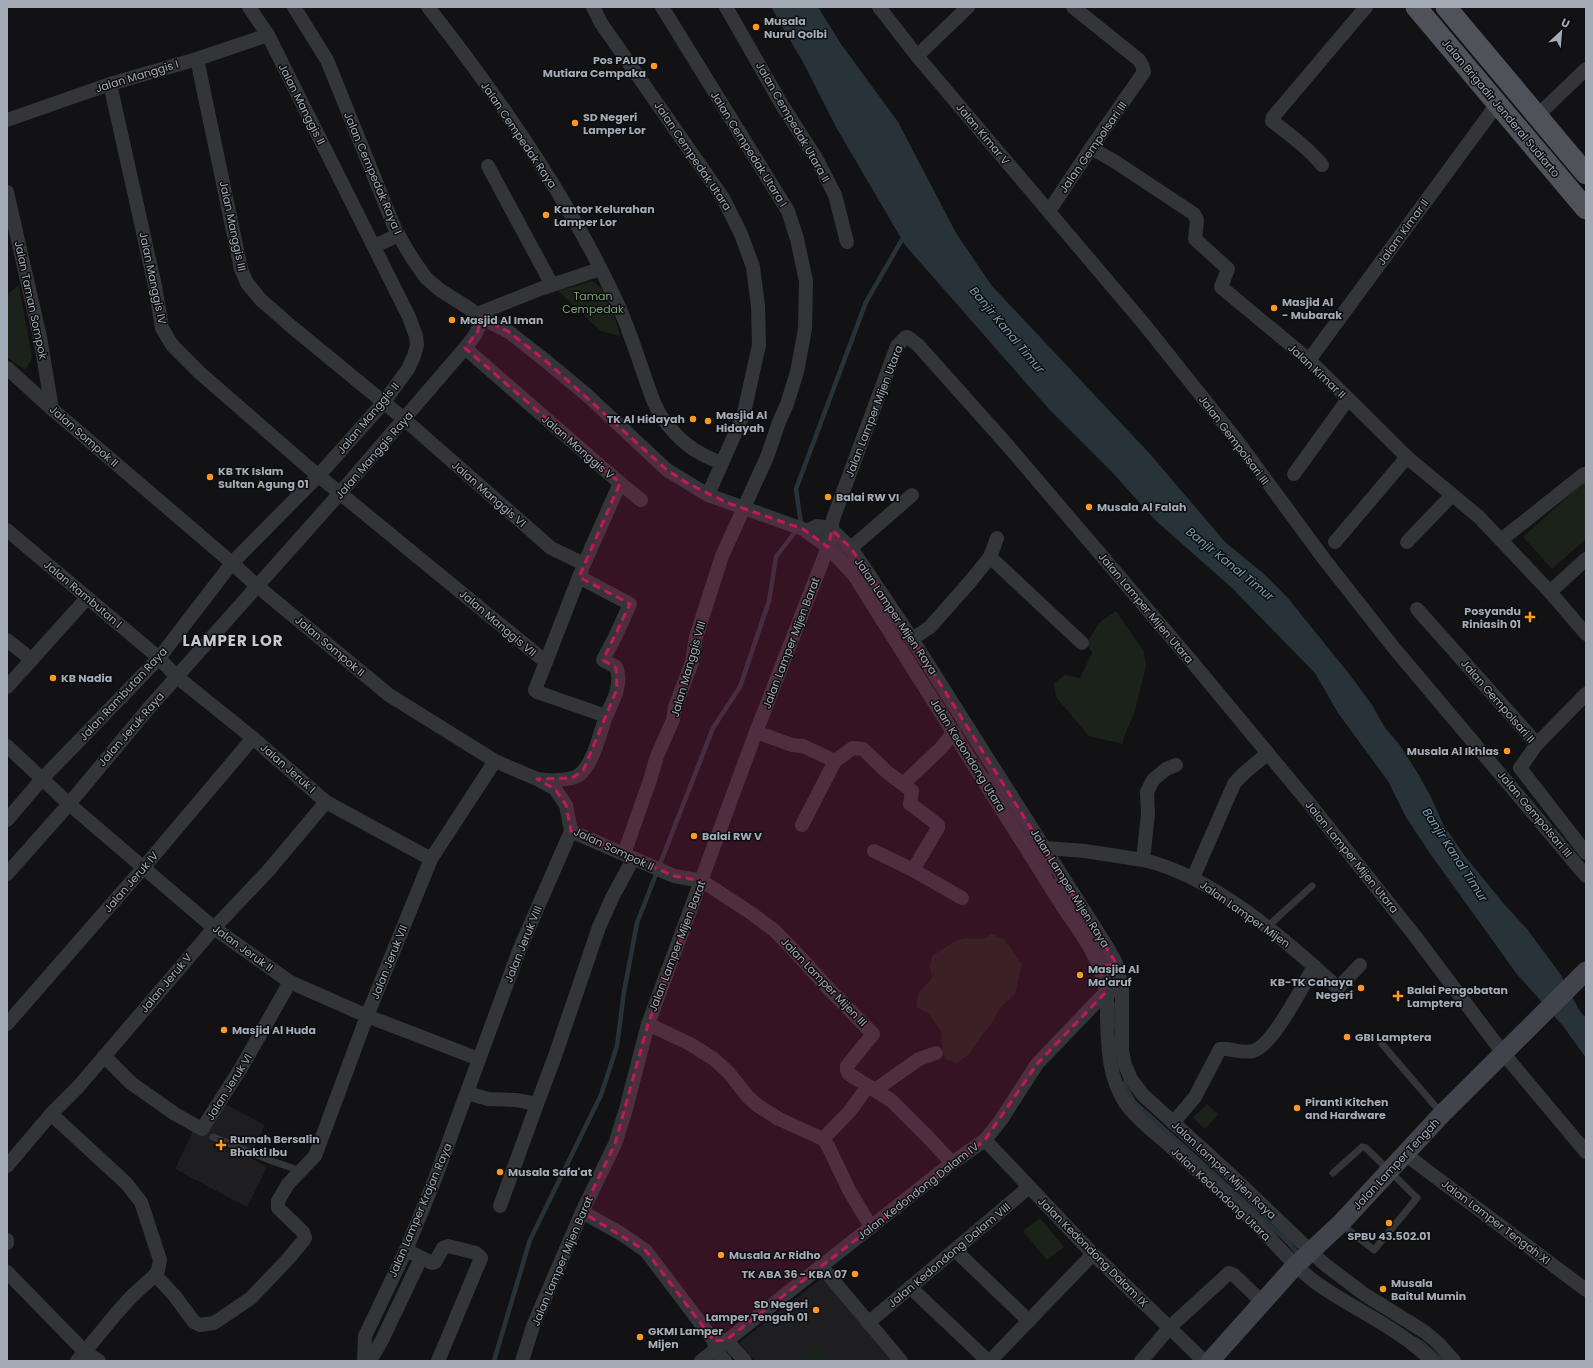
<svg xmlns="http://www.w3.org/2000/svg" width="1593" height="1368" font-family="Poppins,sans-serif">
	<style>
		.built { fill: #1e1e21 }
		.green { fill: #1a221a }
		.water { fill: #283339 }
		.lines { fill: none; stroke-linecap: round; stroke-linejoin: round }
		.stream { stroke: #283339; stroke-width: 4.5 }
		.service { stroke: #333539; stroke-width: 7 }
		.minor { stroke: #333539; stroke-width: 14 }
		.secondary { stroke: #41444a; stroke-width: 19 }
		.primary { stroke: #4f5259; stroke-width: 21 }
		.marked { fill: #c2185b; fill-opacity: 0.2; stroke: #c2185b; stroke-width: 3; stroke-dasharray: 8 5; stroke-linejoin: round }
		.poi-dot { fill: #ff991f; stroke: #0d0d0f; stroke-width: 1.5 }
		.labels { text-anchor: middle; stroke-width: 3; stroke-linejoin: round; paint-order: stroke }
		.poi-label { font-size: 11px; font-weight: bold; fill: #a2abb6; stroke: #0d0d0f; text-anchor: start }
		.street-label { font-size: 11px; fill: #a2abb6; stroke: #0d0d0f }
		.park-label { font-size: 11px; fill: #7aa378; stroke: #0d0d0f }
		.water-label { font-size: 12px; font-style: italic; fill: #769fb4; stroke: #0d0d0f }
		.district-label { font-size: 15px; font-weight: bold; letter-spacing: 1px; fill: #c4c9d1; stroke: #0d0d0f }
	</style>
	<rect width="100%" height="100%" fill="#121214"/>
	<g class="built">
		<path d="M225 1104 265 1125 250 1157 267 1167 247 1207 175 1169 193 1131Z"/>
		<path d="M823 1277 895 1361H755L739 1343Z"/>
	</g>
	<g class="green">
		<path d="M593 281 608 294 620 336 601 331 558 291Z"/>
		<path d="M19 285 32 358 25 370 7 357V295Z"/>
		<path d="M1584 482 1586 484V539L1552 569 1523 537Z"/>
		<path d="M1116 611 1144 652 1146 666 1134 714 1124 737 1123 744 1089 736 1056 697 1054 683 1065 675 1080 678 1092 653 1087 643 1100 622Z"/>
		<path d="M992 934 1004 939 1022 964 1015 994 1000 1008 992 1023 982 1035 969 1054 957 1063 945 1059 942 1045 941 1031 930 1015 916 1007 918 994 932 978 930 967 932 956 955 941 965 938 981 939Z"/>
		<path d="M1207 1104 1218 1114 1205 1129 1193 1118Z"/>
		<path d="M1040 1218 1064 1247 1047 1260 1023 1231Z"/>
		<path d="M816 1346 829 1361H799Z"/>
	</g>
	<path class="water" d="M771 7H818L841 44 898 122 956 233 992 286 1150 454 1225 542 1264 574 1287 597 1350 675 1372 705 1385 728 1399 744 1417 772 1430 795 1443 824 1464 855 1504 904 1527 929 1561 975 1579 1010 1586 1018V1058L1563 1026 1516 973 1429 852 1406 817 1388 781 1338 713 1315 673 1231 587 1155 520 1112 472 1049 409 905 245 836 127 804 64Z"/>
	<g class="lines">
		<g class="stream">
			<path d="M834 544 845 552 851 561"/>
			<path d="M990 775 1050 873"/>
			<path d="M1055 881 1102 952 1113 989"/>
			<path d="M1114 1005V1027"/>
			<path d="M1123 1083 1134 1102 1212 1172 1288 1242 1300 1256"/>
			<path d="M1416 1339 1422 1343 1442 1361"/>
			<path d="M494 1361 530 1240 601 1095 617 1046 624 992 637 923 713 728 740 687 769 601 776 557 801 524 796 489 866 302 904 236"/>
		</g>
		<g class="service">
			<path d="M1267 927 1312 886"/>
			<path d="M1382 1044 1442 1114"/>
			<path d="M213 1137 272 1161 301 1171"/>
			<path d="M1333 1173 1362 1147 1366 1148 1417 1198 1374 1250 1341 1224"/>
		</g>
		<g class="minor">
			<path d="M294 7 327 60 396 231 412 258 426 278 440 290 470 309 480 317 509 332 546 361 588 396 667 470 708 495"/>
			<path d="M428 7C498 96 567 196 615 298 626 321 634 345 642 369 648 385 652 402 661 416 678 440 694 453 722 463"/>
			<path d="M593 7 601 23 723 198 741 234 753 267 758 306 759 345 744 413 708 495 803 529 828 547 854 575 1065 910C1083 936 1101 960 1106 991 1108 999 1107 1008 1107 1016 1108 1047 1108 1077 1126 1104 1137 1119 1154 1132 1168 1144 1197 1170 1226 1196 1254 1222 1275 1242 1292 1265 1315 1282 1354 1310 1398 1327 1432 1361"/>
			<path d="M726 7 782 105 816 158 835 195 847 242"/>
			<path d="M879 7 917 56 1144 324 1235 438 1324 559 1394 648 1586 876"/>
			<path d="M917 56 968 7"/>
			<path d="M197 59 241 269 247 283 261 300 292 327 404 419 551 548 584 564 620 483 465 348"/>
			<path d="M110 84 155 286 162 328 172 345 200 373 308 467 546 662"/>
			<path d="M1537 116 1586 69"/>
			<path d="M7 120 110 84 197 59 268 35"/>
			<path d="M1091 148 1114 161 1194 214 1197 220 1195 239 1228 269 1221 287 1309 360 1409 459 1479 517 1550 592 1586 634"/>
			<path d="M1322 165C1308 148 1290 135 1272 121L1273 117 1366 7"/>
			<path d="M488 166 552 285"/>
			<path d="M7 192 40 337 52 409"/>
			<path d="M1049 211 1091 148 1144 72 1142 65 1139 60 1073 7"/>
			<path d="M374 246 399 235"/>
			<path d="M477 314 540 289 600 269"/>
			<path d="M1309 360 1498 103"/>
			<path d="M7 368 52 409 232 563 257 586 389 695 495 761 537 779 555 789 566 805 571 831 674 876 702 881 751 913 775 931 799 956 828 988 873 1034 847 1066V1070L849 1074 892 1101 926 1135 952 1163"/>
			<path d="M1294 474 1348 399"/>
			<path d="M620 483 641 500"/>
			<path d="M7 530 159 658 177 677 253 738 326 802 431 859"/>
			<path d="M806 531 817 526 824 527 832 530 851 548 912 639 1109 950 1116 963 1122 988V1051L1125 1065 1131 1079 1143 1095 1232 1176 1323 1263 1364 1294 1425 1332 1438 1343 1454 1361"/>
			<path d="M1501 540 1584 474 1586 477"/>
			<path d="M1335 542 1407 457"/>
			<path d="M1407 542 1452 495"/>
			<path d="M851 548 912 495"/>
			<path d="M990 557 1082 643"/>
			<path d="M582 570 579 577 630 604 616 635 603 660 616 667C623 684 613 701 606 716"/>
			<path d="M1550 592 1586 559"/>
			<path d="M1417 609 1537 744"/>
			<path d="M912 639 930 627 969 583 990 557 997 538"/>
			<path d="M7 640 32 660"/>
			<path d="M7 687 87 598"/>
			<path d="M1586 694 1537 744 1520 768 1586 853"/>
			<path d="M756 732 792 745 803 746 835 761 853 748 863 749 888 773 903 784 941 748 954 732"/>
			<path d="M7 746 69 804 214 928 290 982 367 1016 479 1059"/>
			<path d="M539 779C548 781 571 781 579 775 593 765 600 733 606 716L537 692 535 690 579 577"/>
			<path d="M903 784 912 791 910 804 912 805 938 825V828L913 870 962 898"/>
			<path d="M7 820 42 779 159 658 232 563 319 475 384 402 408 369 414 356 417 345 416 336 409 317 268 35 249 7"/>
			<path d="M802 825 835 761"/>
			<path d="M1046 848 1085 851 1143 860C1212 875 1287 941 1338 988L1360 965"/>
			<path d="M874 851 913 870"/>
			<path d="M624 854 650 780 657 756 673 720 675 707 692 662 696 637 722 556 767 457 779 422 787 404 797 372 805 329 806 281 797 239 788 211 662 7"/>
			<path d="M1143 860 1148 814 1147 792 1153 780 1166 769 1176 765"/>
			<path d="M7 874 69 804 148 709 341 492 465 348C472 339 481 330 480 317"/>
			<path d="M1193 878 1234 784C1242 773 1257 763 1268 753"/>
			<path d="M7 1024 144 867 253 738"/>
			<path d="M648 1024 690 1044 714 1059 729 1073 748 1097 757 1105 779 1119 823 1139 828 1146 849 1190 871 1227"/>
			<path d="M104 1056 131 1083 175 1114 202 1129 241 1068 290 982"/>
			<path d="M875 1090 919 1059 936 1053"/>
			<path d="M467 1093 488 1099 516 1100 537 1104 500 1206"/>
			<path d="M537 1104 555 1056 599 927 613 896 633 859"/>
			<path d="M51 1114 126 1183 141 1202 160 1260 158 1270 155 1275 131 1297 115 1315 77 1361"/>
			<path d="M1173 1123 1195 1097 1220 1049C1227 1047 1242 1054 1253 1051 1273 1046 1304 984 1314 966"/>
			<path d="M823 1139 850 1111 868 1086"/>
			<path d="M985 1140 1093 1254 1204 1361"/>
			<path d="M1405 1154 1586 1290"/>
			<path d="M7 1166 51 1114 78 1087 214 928 268 871 326 802"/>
			<path d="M582 1212 620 1233 646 1251 714 1341 715 1349 725 1361"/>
			<path d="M7 1240V1243"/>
			<path d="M406 1250 432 1263 435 1262 443 1248 448 1246 476 1253 481 1258 438 1361"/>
			<path d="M955 1250 1029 1321"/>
			<path d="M821 1266 901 1361"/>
			<path d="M7 1272 85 1352 99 1361"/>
			<path d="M155 1275 174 1295 194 1322 200 1325 214 1323 251 1298 288 1259 303 1241 305 1238 303 1232 278 1208V1201L288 1184 315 1156 367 1016 431 859 495 761"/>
			<path d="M910 1287 988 1361"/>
			<path d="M868 1323 1029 1187"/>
			<path d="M717 1340H726L745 1361"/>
			<path d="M364 1361 365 1336 406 1250 435 1179 520 948 571 831"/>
			<path d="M370 1361 382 1340 421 1258"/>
			<path d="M522 1361 533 1326 582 1212 615 1144 626 1109 648 1024 756 732 828 547 833 519 897 346 906 337 909 338 918 345 1009 447 1193 663 1309 803 1415 936 1503 1053 1586 1152"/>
			<path d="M701 1361 952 1163 985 1140 1001 1120 1037 1064 1106 992 1112 991"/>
			<path d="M990 1361 1093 1254"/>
			<path d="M1141 1361 1170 1327 1229 1273 1234 1275 1263 1303"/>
		</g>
		<path class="secondary" d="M1210 1361 1295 1266 1341 1223 1442 1114 1586 971"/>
		<g class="primary">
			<path d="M1416 7 1586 209"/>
			<path d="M1446 7 1586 174"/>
		</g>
	</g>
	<path class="marked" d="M480 317 509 332 546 361 667 470 689 484 728 503 803 529 828 547 832 530 851 548 912 639 1116 963 1100 968 1106 992 1037 1064 985 1140 726 1340 714 1341 646 1251 582 1212 615 1144 648 1024 702 881 674 876 571 831 566 805 555 789 537 779 572 778 583 771 617 689 616 668 603 660 630 604 579 577 620 483 465 348 478 331Z"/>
	<g class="poi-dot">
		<circle cx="756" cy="27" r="4"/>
		<circle cx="654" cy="66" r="4"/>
		<circle cx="575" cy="123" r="4"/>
		<circle cx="546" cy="215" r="4"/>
		<circle cx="1274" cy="308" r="4"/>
		<circle cx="452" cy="320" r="4"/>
		<circle cx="693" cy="419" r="4"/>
		<circle cx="708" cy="421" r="4"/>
		<circle cx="210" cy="477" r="4"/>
		<circle cx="828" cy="497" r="4"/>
		<circle cx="1089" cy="507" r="4"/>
		<path d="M1528 611h4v4h4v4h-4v4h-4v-4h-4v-4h4z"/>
		<circle cx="53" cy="678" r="4"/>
		<circle cx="1507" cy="751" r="4"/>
		<circle cx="694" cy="836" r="4"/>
		<circle cx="1080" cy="975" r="4"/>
		<circle cx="1361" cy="988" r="4"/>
		<path d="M1396 990h4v4h4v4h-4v4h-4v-4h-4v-4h4z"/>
		<circle cx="224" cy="1030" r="4"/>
		<circle cx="1347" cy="1037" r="4"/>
		<circle cx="1297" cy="1108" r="4"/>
		<path d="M219 1139h4v4h4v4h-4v4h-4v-4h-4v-4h4z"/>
		<circle cx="500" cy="1172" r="4"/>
		<circle cx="1389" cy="1223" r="4"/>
		<circle cx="721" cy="1255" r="4"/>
		<circle cx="855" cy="1274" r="4"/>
		<circle cx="1383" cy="1289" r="4"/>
		<circle cx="816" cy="1310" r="4"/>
		<circle cx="640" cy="1337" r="4"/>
	</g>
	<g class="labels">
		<g class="poi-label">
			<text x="764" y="25">Musala<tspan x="764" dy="13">Nurul Qolbi</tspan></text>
			<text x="646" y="64" text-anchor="end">Pos PAUD<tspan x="646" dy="13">Mutiara Cempaka</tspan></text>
			<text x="583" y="121">SD Negeri<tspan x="583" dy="13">Lamper Lor</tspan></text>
			<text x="554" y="213">Kantor Kelurahan<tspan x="554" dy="13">Lamper Lor</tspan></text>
			<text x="1282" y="306">Masjid Al<tspan x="1282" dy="13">- Mubarak</tspan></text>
			<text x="460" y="324">Masjid Al Iman</text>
			<text x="716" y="419">Masjid Al<tspan x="716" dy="13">Hidayah</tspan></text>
			<text x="685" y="423" text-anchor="end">TK Al Hidayah</text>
			<text x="218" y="475">KB TK Islam<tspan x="218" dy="13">Sultan Agung 01</tspan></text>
			<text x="836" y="501">Balai RW VI</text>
			<text x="1097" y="511">Musala Al Falah</text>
			<text x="1521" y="615" text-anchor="end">Posyandu<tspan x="1521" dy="13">Riniasih 01</tspan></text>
			<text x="61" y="682">KB Nadia</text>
			<text x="1499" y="755" text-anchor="end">Musala Al Ikhlas</text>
			<text x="702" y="840">Balai RW V</text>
			<text x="1088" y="973">Masjid Al<tspan x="1088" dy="13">Ma'aruf</tspan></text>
			<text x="1353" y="986" text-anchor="end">KB-TK Cahaya<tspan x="1353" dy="13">Negeri</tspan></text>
			<text x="1407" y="994">Balai Pengobatan<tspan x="1407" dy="13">Lamptera</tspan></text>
			<text x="232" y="1034">Masjid Al Huda</text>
			<text x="1355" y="1041">GBI Lamptera</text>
			<text x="1305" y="1106">Piranti Kitchen<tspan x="1305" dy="13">and Hardware</tspan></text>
			<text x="230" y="1143">Rumah Bersalin<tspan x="230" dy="13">Bhakti Ibu</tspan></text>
			<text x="508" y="1176">Musala Safa'at</text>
			<text x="1389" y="1240" text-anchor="middle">SPBU 43.502.01</text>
			<text x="729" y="1259">Musala Ar Ridho</text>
			<text x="847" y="1278" text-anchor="end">TK ABA 36 - KBA 07</text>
			<text x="1391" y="1287">Musala<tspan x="1391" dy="13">Baitul Mumin</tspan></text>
			<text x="808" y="1308" text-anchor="end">SD Negeri<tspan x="808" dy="13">Lamper Tengah 01</tspan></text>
			<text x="648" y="1335">GKMI Lamper<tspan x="648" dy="13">Mijen</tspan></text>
		</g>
		<g class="street-label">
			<text transform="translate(137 76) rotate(-17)" y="4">Jalan Manggis I</text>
			<text transform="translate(302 104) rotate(63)" y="4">Jalan Manggis II</text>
			<text transform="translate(1501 108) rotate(50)" y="4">Jalan Brigadir Jenderal Sudiarto</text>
			<text transform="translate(793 122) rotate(60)" y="4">Jalan Cempedak Utara II</text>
			<text transform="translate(983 134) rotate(50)" y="4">Jalan Kimar V</text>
			<text transform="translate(519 135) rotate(56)" y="4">Jalan Cempedak Raya</text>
			<text transform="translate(1093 147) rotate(-55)" y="4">Jalan Gempolsari III</text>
			<text transform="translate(749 149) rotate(58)" y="4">Jalan Cempedak Utara I</text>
			<text transform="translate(693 156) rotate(56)" y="4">Jalan Cempedak Utara</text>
			<text transform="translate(373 173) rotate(67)" y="4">Jalan Cempedak Raya I</text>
			<text transform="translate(233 226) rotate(78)" y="4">Jalan Manggis III</text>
			<text transform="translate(1403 232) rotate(-54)" y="4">Jalam Kimar II</text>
			<text transform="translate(153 278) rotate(78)" y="4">Jalan Manggis IV</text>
			<text transform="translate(31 300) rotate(78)" y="4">Jalan Taman Sompok</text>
			<text transform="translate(1317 371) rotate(43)" y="4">Jalan Kimar II</text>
			<text transform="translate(874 411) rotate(-69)" y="4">Jalan Lamper Mijen Utara</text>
			<text transform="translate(368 418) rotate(-50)" y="4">Jalan Manggis II</text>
			<text transform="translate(84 436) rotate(41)" y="4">Jalan Sompok II</text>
			<text transform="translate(1234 440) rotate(53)" y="4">Jalan Gempolsari III</text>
			<text transform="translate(578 447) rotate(41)" y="4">Jalan Manggis V</text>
			<text transform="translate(374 455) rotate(-49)" y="4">Jalan Manggis Raya</text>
			<text transform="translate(489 494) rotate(41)" y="4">Jalan Manggis VI</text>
			<text transform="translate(83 594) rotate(40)" y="4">Jalan Rambutan I</text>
			<text transform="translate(1146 608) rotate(50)" y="4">Jalan Lamper Mijen Utara</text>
			<text transform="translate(896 616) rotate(56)" y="4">Jalan Lamper Mijen Raya</text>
			<text transform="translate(498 623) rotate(40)" y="4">Jalan Manggis VII</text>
			<text transform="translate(791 643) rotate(-69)" y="4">Jalan Lamper Mijen Barat</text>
			<text transform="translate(330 646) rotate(40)" y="4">Jalan Sompok II</text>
			<text transform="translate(688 669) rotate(-74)" y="4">Jalan Manggis VIII</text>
			<text transform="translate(123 694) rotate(-47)" y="4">Jalan Rambutan Raya</text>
			<text transform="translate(1498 701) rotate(49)" y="4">Jalan Gempolsari II</text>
			<text transform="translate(131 729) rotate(-49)" y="4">Jalan Jeruk Raya</text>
			<text transform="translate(968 755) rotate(58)" y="4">Jalan Kedondong Utara</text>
			<text transform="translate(288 768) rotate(41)" y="4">Jalan Jeruk I</text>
			<text transform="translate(1535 814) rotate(50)" y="4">Jalan Gempolsari III</text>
			<text transform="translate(614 849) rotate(25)" y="4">Jalan Sompok II</text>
			<text transform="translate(1352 857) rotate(51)" y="4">Jalan Lamper Mijen Utara</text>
			<text transform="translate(131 882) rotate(-49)" y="4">Jalan Jeruk IV</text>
			<text transform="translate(1070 888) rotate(58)" y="4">Jalan Lamper Mijen Raya</text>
			<text transform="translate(1245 914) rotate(35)" y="4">Jalan Lamper Mijen</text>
			<text transform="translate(523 944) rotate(-68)" y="4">Jalan Jeruk VIII</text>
			<text transform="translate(677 946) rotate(-69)" y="4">Jalan Lamper Mijen Barat</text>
			<text transform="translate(243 948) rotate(36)" y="4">Jalan Jeruk II</text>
			<text transform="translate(389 962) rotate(-68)" y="4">Jalan Jeruk VII</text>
			<text transform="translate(824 982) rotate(46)" y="4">Jalan Lamper Mijen III</text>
			<text transform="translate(166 983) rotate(-50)" y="4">Jalan Jeruk V</text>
			<text transform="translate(229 1087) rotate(-58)" y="4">Jalan Jeruk VI</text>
			<text transform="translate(1396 1164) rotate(-47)" y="4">Jalan Lamper Tengah</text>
			<text transform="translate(1224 1170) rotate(43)" y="4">Jalan Lamper Mijen Raya</text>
			<text transform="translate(918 1191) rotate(-38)" y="4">Jalan Kedondong Dalam IV</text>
			<text transform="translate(1221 1194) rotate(43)" y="4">Jalan Kedondong Utara</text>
			<text transform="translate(420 1210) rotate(-67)" y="4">Jalan Lamper Krajan Raya</text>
			<text transform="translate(1496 1222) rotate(37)" y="4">Jalan Lamper Tengah XI</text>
			<text transform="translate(1093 1252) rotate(45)" y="4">Jalan Kedondong Dalam IX</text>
			<text transform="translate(949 1255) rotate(-40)" y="4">Jalan Kedondong Dalam VIII</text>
			<text transform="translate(562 1261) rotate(-67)" y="4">Jalan Lamper Mijen Barat</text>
		</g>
		<g class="park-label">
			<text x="593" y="300">Taman<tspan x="593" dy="13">Cempedak</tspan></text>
		</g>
		<g class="water-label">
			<text transform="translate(1007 330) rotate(50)" y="4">Banjir Kanal Timur</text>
			<text transform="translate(1230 564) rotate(39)" y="4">Banjir Kanal Timur</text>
			<text transform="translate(1455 855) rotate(57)" y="4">Banjir Kanal Timur</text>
		</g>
		<g class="district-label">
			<text x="233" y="646">LAMPER LOR</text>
		</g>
	</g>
	<rect width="1593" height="1368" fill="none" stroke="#a2abb6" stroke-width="16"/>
	<g transform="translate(1561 32) rotate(26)" stroke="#0d0d0f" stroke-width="3" paint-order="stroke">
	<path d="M0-3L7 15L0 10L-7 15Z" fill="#a2abb6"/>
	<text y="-6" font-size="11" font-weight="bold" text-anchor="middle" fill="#a2abb6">U</text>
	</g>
</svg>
